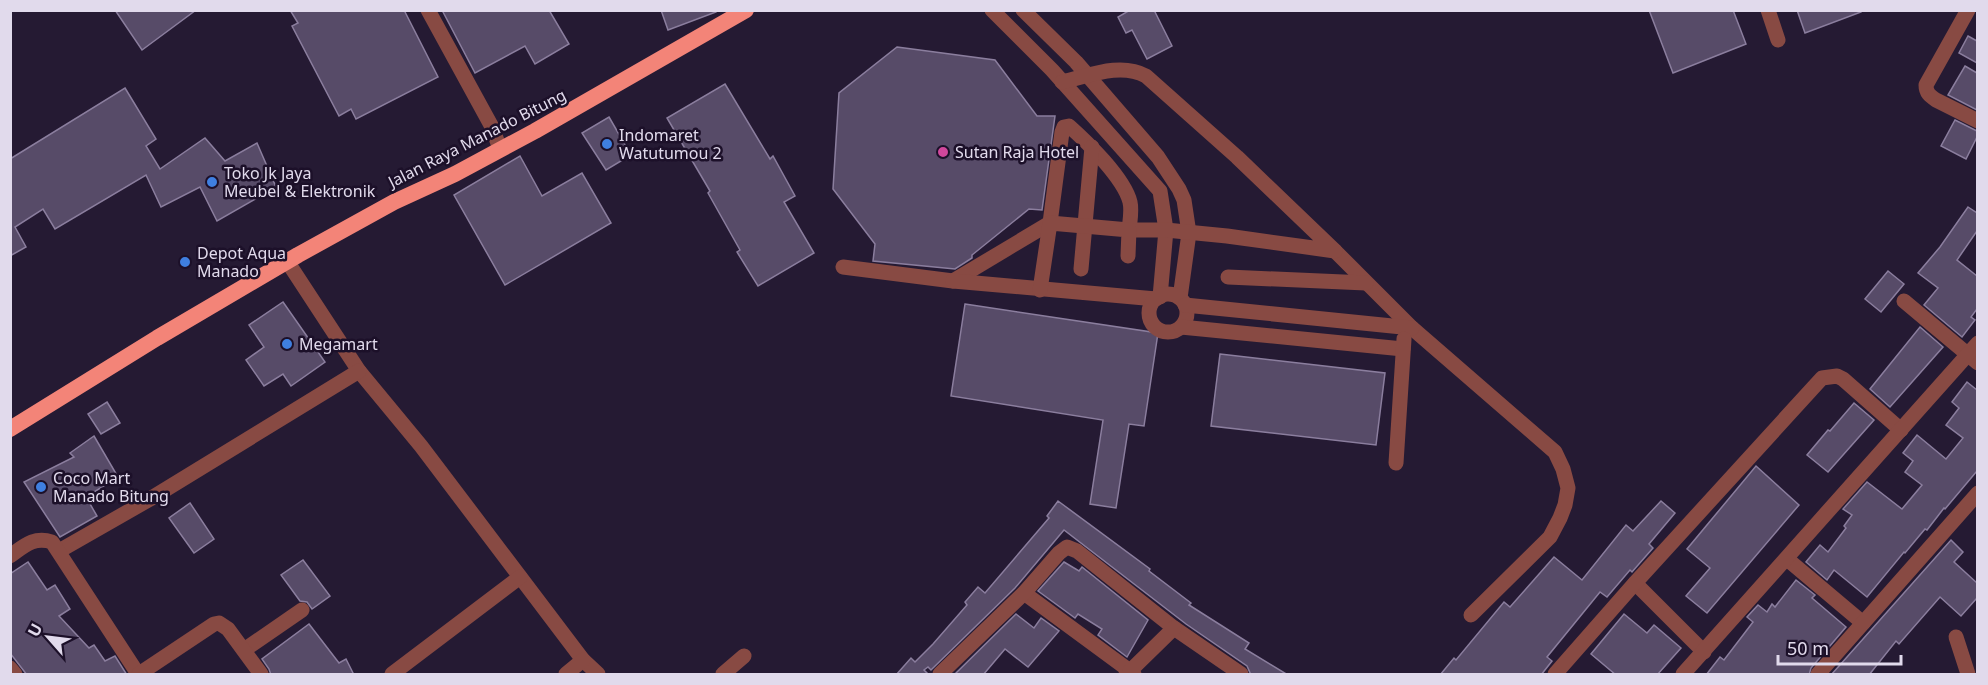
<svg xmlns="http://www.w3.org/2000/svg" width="1988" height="685" font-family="'Noto Sans',sans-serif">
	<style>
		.building { fill: #574b68; stroke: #8b7e9e; stroke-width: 1.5 }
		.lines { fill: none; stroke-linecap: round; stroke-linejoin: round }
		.minor { stroke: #884a43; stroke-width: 15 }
		.trunk { stroke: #f38478; stroke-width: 16 }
		.shop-dot { fill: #3f7fe0; stroke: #1c1029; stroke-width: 2 }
		.hotel-dot { fill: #d1479c; stroke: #1c1029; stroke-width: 2 }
		.labels { text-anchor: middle; stroke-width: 5; stroke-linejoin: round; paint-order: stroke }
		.poi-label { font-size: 16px; fill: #e1daec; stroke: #1c1029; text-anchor: start }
		.street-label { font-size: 16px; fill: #e1daec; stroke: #1c1029 }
	</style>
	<rect width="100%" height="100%" fill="#251a33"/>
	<g class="building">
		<path d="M115 10H196L142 50Z"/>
		<path d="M290 10H404L438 77 356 119 351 109 339 116 292 26 298 23Z"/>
		<path d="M442 10H549L569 44 535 64 525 46 475 73Z"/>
		<path d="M661 10H716V12L668 30Z"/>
		<path d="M1130 10H1154L1172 46 1147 59 1132 30 1126 33 1118 17Z"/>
		<path d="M1649 10H1733L1746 44 1673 73Z"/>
		<path d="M1797 10H1861V12L1805 33Z"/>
		<path d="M1968 36 1977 41V63L1959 53Z"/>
		<path d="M897 47 995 60 1037 116H1055L1042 210 1029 209 972 255V258L955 269 873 261 875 244 833 189 839 93Z"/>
		<path d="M1965 66 1977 73V110L1948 95Z"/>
		<path d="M725 84 770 159 773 156 795 196 784 202 814 253 758 286 737 252 740 250 708 193 710 191 667 118Z"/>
		<path d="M125 88 156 139 146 146 160 169 205 138 225 161 257 143 276 187 217 221 200 187 161 207 146 175 55 229 43 209 15 227 26 247 10 256V159Z"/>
		<path d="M609 117 631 155 606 170 582 133Z"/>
		<path d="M1955 120 1977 131V137L1966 159 1941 146Z"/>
		<path d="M520 156 542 196 582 173 611 223 505 285 454 195Z"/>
		<path d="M1968 207 1977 213V231L1957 260 1977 276V309L1971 317 1975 320 1962 337 1924 305 1938 288 1918 273 1940 247Z"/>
		<path d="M1888 271 1904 284 1881 312 1865 299Z"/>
		<path d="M283 302 325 362 291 386 283 374 264 386 246 360 264 347 249 325Z"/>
		<path d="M965 304 1158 333 1144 426 1129 424 1116 508 1090 504 1103 420 951 396Z"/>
		<path d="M1920 327 1943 347 1890 407 1870 389Z"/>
		<path d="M1220 354 1385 373 1376 445 1211 426Z"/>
		<path d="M1967 382 1977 390V471L1945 509 1944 508 1927 530 1925 529 1905 553 1904 552 1867 597 1834 570 1827 580 1806 562 1820 545 1828 552 1846 528 1844 526 1852 515 1843 509 1867 482 1902 509 1922 485 1905 472 1913 461 1903 453 1917 435 1946 459 1963 438 1946 425 1959 408 1952 402Z"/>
		<path d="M107 402 120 423 101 434 88 414Z"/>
		<path d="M1854 403 1874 420 1828 472 1807 455 1828 430 1830 431Z"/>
		<path d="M94 436 118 477 86 497 97 516 60 537 24 482 74 457 70 453Z"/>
		<path d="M1756 466 1799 505 1707 613 1686 596 1710 568 1687 549Z"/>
		<path d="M1058 501 1150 569 1149 571 1191 603 1189 605 1249 643 1245 649 1288 675H1251L1247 666 1186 624 1064 530 1015 588 931 670 928 667 924 670 929 675H896L911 658 915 662 933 644 967 605 965 602 978 587 985 593 1049 518 1047 516Z"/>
		<path d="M1661 501 1675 513 1649 544 1653 548 1632 572 1630 570 1607 597 1600 592 1547 657 1552 661 1541 675H1440L1454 658 1456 660 1504 602 1510 607 1554 557 1582 580 1626 525 1633 531Z"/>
		<path d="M190 503 214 539 194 553 169 518Z"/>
		<path d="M1951 540 1963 552 1954 562 1977 583V598L1961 616 1940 597 1899 644 1896 641 1869 675H1831Z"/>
		<path d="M303 560 330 596 312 609 307 602 300 601 281 575Z"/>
		<path d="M28 562 47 590 55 585 70 609 59 616 89 648 94 645 105 661 115 656 127 675H27L10 653V574Z"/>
		<path d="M1064 562 1079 571 1082 567 1148 620 1127 657 1098 635 1102 629 1078 614 1075 618 1038 591Z"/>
		<path d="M1796 580 1815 595 1812 598 1846 627 1811 668 1809 675H1706L1720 657 1724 660 1753 622 1747 617 1758 605 1767 612 1772 604 1775 607Z"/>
		<path d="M1016 614 1034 628 1041 618 1059 631 1028 667 1005 649 983 675H954Z"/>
		<path d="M1624 614 1647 633 1654 625 1681 648 1657 675H1616L1591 654Z"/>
		<path d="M309 624 339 663 346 659 354 675H271L269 669 262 659Z"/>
	</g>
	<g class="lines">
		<g class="minor">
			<path d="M428 10 492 127 500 149"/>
			<path d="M992 10 1052 70 1160 191 1166 230 1160 297"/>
			<path d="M1023 10 1076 62 1158 157 1179 189 1184 200 1189 233 1180 298"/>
			<path d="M1768 10 1778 40"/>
			<path d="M1968 10 1926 85C1926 93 1930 96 1936 100L1978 121"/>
			<path d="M1335 251 1412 328 1555 452 1563 469 1568 488 1565 505 1560 518 1550 537 1471 615"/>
			<path d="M287 261 359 371 421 446 583 660 598 674"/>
			<path d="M843 267 953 281 1050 223 1062 132 1064 127 1069 126C1087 142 1124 178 1130 202 1132 211 1130 221 1129 230H1166L1227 236 1335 251 1237 157 1146 76C1120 62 1089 76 1062 82"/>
			<path d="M1081 269 1092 147"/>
			<path d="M1228 277 1366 283"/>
			<path d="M953 281 1156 299"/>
			<path d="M1040 290 1050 223 1129 230 1128 256"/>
			<circle cx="1168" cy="313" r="19"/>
			<path d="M1904 301 1978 363"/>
			<path d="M1185 305 1412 328"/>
			<path d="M1181 327 1403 349"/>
			<path d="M1396 463 1404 339"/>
			<path d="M59 551 150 499 359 371"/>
			<path d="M10 556C24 546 34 536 52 542L138 674"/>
			<path d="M1787 559 1863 623"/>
			<path d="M1635 583 1704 652"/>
			<path d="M1024 593 1130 671 1126 674"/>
			<path d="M1956 637 1968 674"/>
			<path d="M244 650 302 610"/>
			<path d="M10 668 15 674"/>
			<path d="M139 674 214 624 219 623 228 629 261 674"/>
			<path d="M392 674 520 577"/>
			<path d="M566 674 583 660"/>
			<path d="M723 674 744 656"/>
			<path d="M940 674 1024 593 1059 553 1067 547 1077 551 1174 628 1241 674"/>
			<path d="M1134 674 1130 671 1174 628"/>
			<path d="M1555 674 1635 583 1822 378 1837 376 1843 379 1901 430"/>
			<path d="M1683 674 1978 343"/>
			<path d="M1818 674 1978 493"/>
		</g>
		<path class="trunk" d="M10 429 157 338 298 255 394 202 455 174 535 131 746 10"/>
	</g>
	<g class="shop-dot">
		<circle cx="607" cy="144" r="6"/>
		<circle cx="212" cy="182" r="6"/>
		<circle cx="185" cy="262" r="6"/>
		<circle cx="287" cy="344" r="6"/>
		<circle cx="41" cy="487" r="6"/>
	</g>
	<circle class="hotel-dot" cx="943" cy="152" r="6"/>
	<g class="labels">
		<g class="poi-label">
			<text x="619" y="141">Indomaret<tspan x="619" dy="18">Watutumou 2</tspan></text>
			<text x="955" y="158">Sutan Raja Hotel</text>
			<text x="224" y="179">Toko Jk Jaya<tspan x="224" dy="18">Meubel &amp; Elektronik</tspan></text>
			<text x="197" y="259">Depot Aqua<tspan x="197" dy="18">Manado</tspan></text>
			<text x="299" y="350">Megamart</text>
			<text x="53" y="484">Coco Mart<tspan x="53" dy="18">Manado Bitung</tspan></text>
		</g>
		<g class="street-label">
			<text transform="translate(477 138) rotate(-27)" y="6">Jalan Raya Manado Bitung</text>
		</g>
	</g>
	<rect width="1988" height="685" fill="none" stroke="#e1daec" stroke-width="24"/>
	<g transform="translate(48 637) rotate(298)" stroke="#1c1029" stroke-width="4.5" paint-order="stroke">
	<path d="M0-4.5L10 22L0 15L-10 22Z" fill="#e1daec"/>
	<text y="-9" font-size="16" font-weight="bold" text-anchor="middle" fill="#e1daec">U</text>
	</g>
	<path d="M1778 655v9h123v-9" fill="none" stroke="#e1daec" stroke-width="3"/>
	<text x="1787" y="655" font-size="18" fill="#e1daec" stroke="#1c1029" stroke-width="4.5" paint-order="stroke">50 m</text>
</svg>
